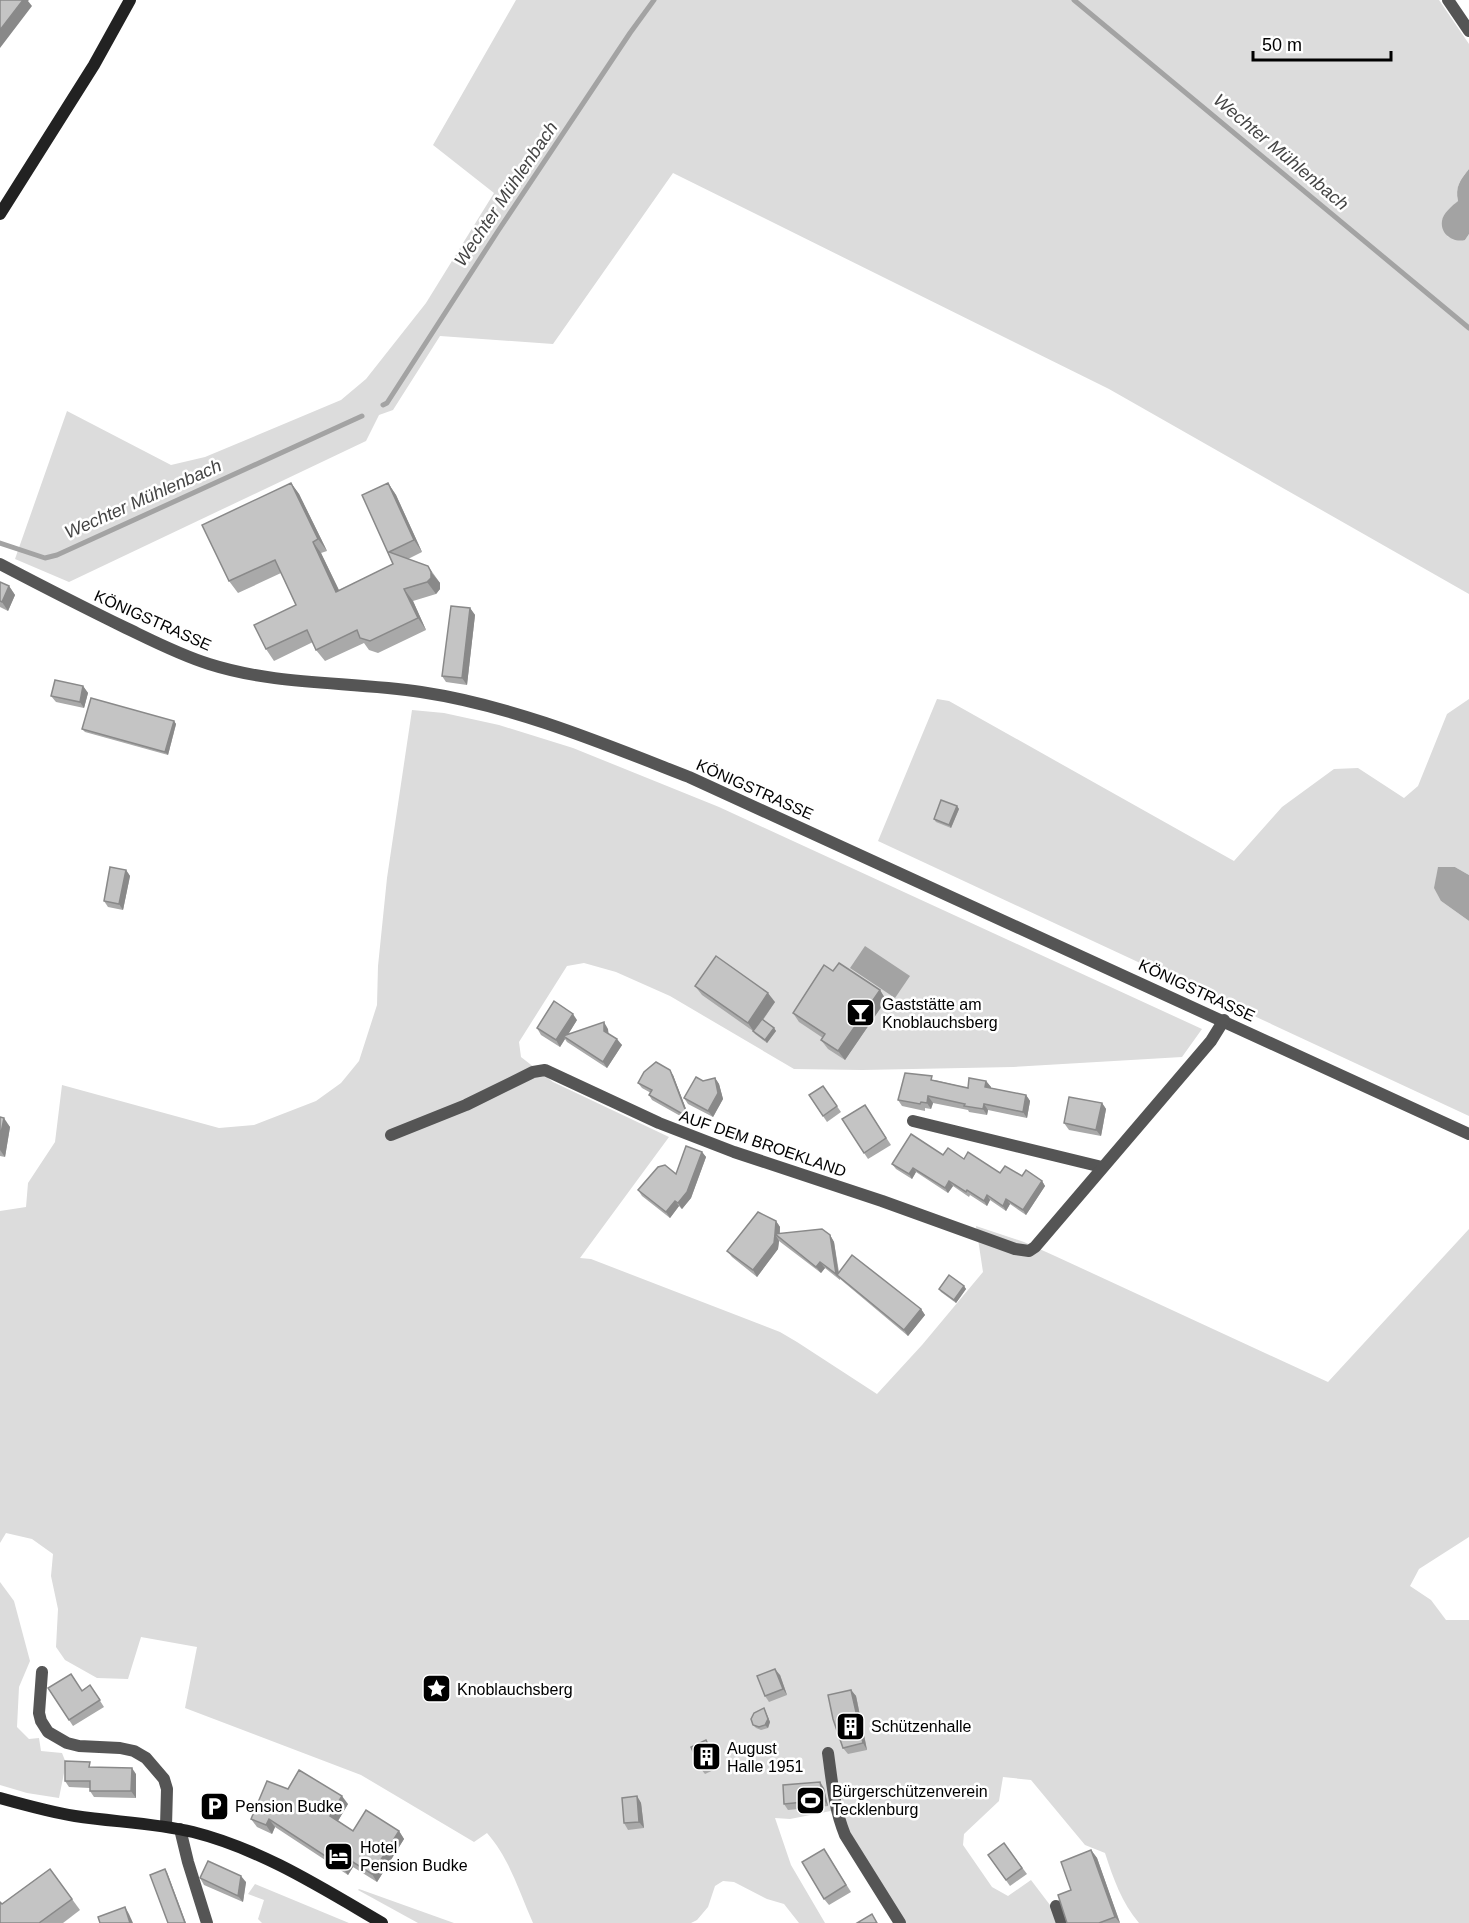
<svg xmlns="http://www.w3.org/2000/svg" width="1469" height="1923" font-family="Helvetica,sans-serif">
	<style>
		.green { fill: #dcdcdc }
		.water { fill: #a3a3a3 }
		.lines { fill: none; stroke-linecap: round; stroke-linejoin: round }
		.stream { stroke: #a3a3a3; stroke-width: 5 }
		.street { stroke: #555; stroke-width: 12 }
		.secondary { stroke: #222; stroke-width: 12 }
		.wall { fill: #a9a9a9 }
		.shaded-wall { fill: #898989 }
		.building { fill: #c4c4c4; stroke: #898989; stroke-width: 1.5 }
		.labels { text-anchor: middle; stroke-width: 5; stroke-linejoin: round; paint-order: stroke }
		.street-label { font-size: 16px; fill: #000; stroke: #fff }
		.poi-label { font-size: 16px; fill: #000; stroke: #fff; text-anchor: start }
		.water-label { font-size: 18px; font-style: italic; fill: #444; stroke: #fff }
	</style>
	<rect width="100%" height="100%" fill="#fff"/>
	<g class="green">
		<path d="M516 0H1439L1469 44V169C1461 179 1455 186 1458 201 1445 213 1437 221 1448 237L1465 240 1469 234V594L1109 389 673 173 553 344 440 336 393 410 379 415 366 441 69 582 15 559 67 411 171 465 205 457 341 400 366 379 426 303 494 193 433 145Z"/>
		<path d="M937 699 949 701 1234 861 1282 807 1334 769 1358 768 1404 798 1418 786 1447 714 1469 699V875L1455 867 1441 901 1469 921V1116L878 841Z"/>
		<path d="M412 710 444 713 499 725 573 748 719 807 1202 1029 1182 1057 1013 1067 862 1070 794 1069 670 996 616 972 584 963 567 966 519 1042 521 1057 553 1082 669 1137 580 1258 591 1259 780 1332 797 1342 877 1394 922 1345 983 1272 976 1226 1024 1242 1055 1256 1328 1382 1469 1229V1537L1419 1569 1410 1586 1431 1600 1446 1620H1469V1923H1139C1122 1903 1113 1878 1105 1853L1085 1845 1031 1780 1003 1777 999 1801 964 1834 963 1845 992 1887 1008 1896 1031 1880 1053 1909 1059 1923H906L836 1810 790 1819 775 1818 791 1865 825 1923H799L784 1904 767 1899 734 1882 723 1881 715 1886 708 1907 697 1920 691 1923H533C519 1892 510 1859 487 1833L474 1842 361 1775 185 1708 197 1647 141 1637 128 1679 97 1678 65 1660 56 1647 58 1609 51 1576 53 1554 32 1539 6 1533 0 1543V1211L26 1207 28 1183 55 1142 62 1085 219 1128 254 1125 316 1101 341 1083 359 1061 377 1005 378 966 387 878Z"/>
		<path d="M0 1582 14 1601 30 1661 19 1687 17 1727 29 1739 39 1738 41 1751 62 1753 66 1763 59 1798 27 1793 0 1785Z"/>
		<path d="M255 1884 349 1923H262L258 1919 264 1900 248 1894Z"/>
		<path d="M359 1889 454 1923H418L358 1890Z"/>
	</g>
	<g class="water">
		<path d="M1469 169V234L1465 240C1453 243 1440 234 1442 221 1443 213 1452 206 1458 201 1455 187 1460 180 1469 169Z"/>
		<path d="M1438 867H1455L1469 875V921L1441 901 1434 888Z"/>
		<path d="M865 946 910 976 895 998 850 968Z"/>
	</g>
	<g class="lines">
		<g class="stream">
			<path d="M1074 0 1469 328"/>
			<path d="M383 405 387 403 498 231 630 33 654 0"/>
			<path d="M0 543 45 558 57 555 362 416"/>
		</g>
		<g class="street">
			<path d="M1448 0 1469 31"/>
			<path d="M0 564C42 586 83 607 126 628 153 641 180 655 209 664 278 686 350 681 421 692 514 706 602 743 689 777L1469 1134"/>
			<path d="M913 1121 1102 1167"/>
			<path d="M391 1135 466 1105 533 1072 545 1070 659 1123 734 1152 882 1201 1015 1249 1029 1251 1035 1247 1211 1041 1224 1020"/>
			<path d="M42 1672 39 1713 41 1721 48 1732 67 1743 79 1746 120 1748 134 1751 146 1758 164 1779 167 1789 166 1826"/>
			<path d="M828 1753C832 1781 834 1808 845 1835L900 1923"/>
			<path d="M180 1829 188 1862 207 1923"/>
			<path d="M1056 1906 1062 1923"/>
		</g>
		<g class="secondary">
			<path d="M0 214 94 65 130 0"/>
			<path d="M0 1798C25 1805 50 1812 75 1816 115 1822 154 1823 193 1832 261 1849 322 1888 382 1923"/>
		</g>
	</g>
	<g class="wall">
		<path d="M291 483 299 494 327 551 321 553 339 590 393 564 362 495 388 483 396 495 422 552 408 559 428 566 440 583V589L436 594 413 601 426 630 378 653 369 650 364 643 325 661 316 650 313 642 274 661 266 649 296 605 281 573 238 593 229 581Z"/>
		<path d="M0 582 9 586 15 595 8 611 0 607Z"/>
		<path d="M470 608 475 615 467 685 446 682 442 676Z"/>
		<path d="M83 686 88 693 84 708 56 702 51 696Z"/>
		<path d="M174 721 176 724 168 755 85 732 82 729Z"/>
		<path d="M957 806 959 809 951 828 936 822 934 819Z"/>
		<path d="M126 870 130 876 123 910 108 907 104 901Z"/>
		<path d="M833 971 880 990 886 1000 845 1060 828 1049 821 1040 823 1038 799 1022 793 1013Z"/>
		<path d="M695 986 775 1002 763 1020 774 1028 776 1031 767 1043 755 1034 753 1031 702 995Z"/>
		<path d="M577 1020 568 1034 608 1029V1033L622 1045 607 1068 567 1042 565 1039 560 1047 541 1035 537 1028Z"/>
		<path d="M673 1075 691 1122 652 1100 649 1095 651 1093 642 1088 638 1083Z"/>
		<path d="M715 1078 719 1084 723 1099 713 1117 688 1104 684 1098 703 1081Z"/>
		<path d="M935 1080 968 1088 986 1081 991 1087V1088L1026 1095 1030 1101 1027 1118 988 1110 987 1115 969 1112 968 1110 933 1103 931 1109 925 1108V1111L902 1106 898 1100Z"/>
		<path d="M823 1086 841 1112 827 1122 809 1095Z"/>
		<path d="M1102 1103 1106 1109 1101 1136 1069 1130 1064 1123Z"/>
		<path d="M865 1105 891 1145 868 1159 842 1119Z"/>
		<path d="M0 1117 10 1127 5 1157 0 1156Z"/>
		<path d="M702 1152 706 1157 691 1198 682 1209 679 1206 670 1218 642 1196 638 1190 676 1174Z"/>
		<path d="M943 1155 964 1159 1000 1173 1042 1181 1045 1186 1026 1215 1010 1204 1006 1211 990 1200 987 1206 970 1195 969 1197 953 1186 948 1193 916 1172 912 1179 896 1169 892 1164Z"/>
		<path d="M776 1221 780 1227V1234L830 1235 834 1242 839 1272 921 1309 925 1315 908 1336 840 1279V1280L825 1268 821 1273 779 1241 778 1249 757 1277 732 1257 727 1251Z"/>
		<path d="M964 1286 966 1289 956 1303 941 1292 939 1289Z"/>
		<path d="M780 1675 787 1695 769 1702 765 1696Z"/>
		<path d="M90 1685 104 1707 73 1726 48 1688 82 1690Z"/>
		<path d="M851 1690 856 1696 867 1750 848 1754 843 1748Z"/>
		<path d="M764 1708 770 1722 768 1728 761 1730 756 1728 753 1725Z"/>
		<path d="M709 1745 720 1767 705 1774 701 1769Z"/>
		<path d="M93 1767 136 1774V1798L94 1797 90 1791V1788L69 1787 65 1781Z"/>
		<path d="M824 1788 828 1806 788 1810 784 1804Z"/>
		<path d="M288 1789 348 1804 338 1821 353 1831H399L404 1839 377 1882 353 1867 348 1875 275 1827 272 1834 257 1827 251 1819Z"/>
		<path d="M637 1796 641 1803 644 1828 628 1830 624 1823Z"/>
		<path d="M1004 1843 1027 1874 1010 1886 988 1855Z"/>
		<path d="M1091 1850 1097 1858 1120 1923H1067L1071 1890Z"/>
		<path d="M828 1855 851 1892 829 1905 824 1899Z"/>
		<path d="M50 1869 80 1910 63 1923H0L2 1904Z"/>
		<path d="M200 1878 246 1882 243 1902 204 1885Z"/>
	</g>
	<g class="shaded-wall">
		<path d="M23 0H29L28 1 32 6 0 48V30Z"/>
		<path d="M291 483 299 494 327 551 318 539Z"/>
		<path d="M388 483 396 495 422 552 414 540Z"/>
		<path d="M313 542 321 553 345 603 336 592Z"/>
		<path d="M431 572 440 583V589L436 594 427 582Z"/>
		<path d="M9 586 15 595 8 611 2 602Z"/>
		<path d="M404 589 413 601 426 630 418 618Z"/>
		<path d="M470 608 475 615 467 685 462 678Z"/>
		<path d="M83 686 88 693 84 708 80 702Z"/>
		<path d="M174 721 176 724 168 755 165 752Z"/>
		<path d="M957 806 959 809 951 828 949 825Z"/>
		<path d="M126 870 130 876 123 910 119 904Z"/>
		<path d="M880 990 886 1000 845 1060 838 1051Z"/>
		<path d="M768 993 775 1002 754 1032 748 1023Z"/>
		<path d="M573 1014 577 1020 566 1038 563 1036 565 1039 560 1047 556 1040Z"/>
		<path d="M604 1022 608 1029 609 1037 604 1031Z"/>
		<path d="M774 1028 776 1031 767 1043 765 1040Z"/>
		<path d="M617 1039 622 1045 607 1068 603 1062Z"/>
		<path d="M670 1070 673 1075 691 1122 688 1117Z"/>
		<path d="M715 1078 719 1084 723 1099 713 1117 708 1111Z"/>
		<path d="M986 1081 991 1087 990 1093 985 1087Z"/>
		<path d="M1026 1095 1030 1101 1027 1118 1023 1112Z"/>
		<path d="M928 1096 933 1103 931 1109 927 1103Z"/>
		<path d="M1102 1103 1106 1109 1101 1136 1096 1130Z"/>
		<path d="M984 1104 988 1110 987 1115 983 1109Z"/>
		<path d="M4 1118 10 1127 5 1157 0 1150V1138Z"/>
		<path d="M702 1152 706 1157 691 1198 682 1209 678 1203Z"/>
		<path d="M913 1168 916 1172 912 1179 909 1174Z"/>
		<path d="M949 1181 953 1186 948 1193 945 1188Z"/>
		<path d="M1042 1181 1045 1186 1026 1215 1023 1210Z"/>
		<path d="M987 1195 990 1200 987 1206 984 1201Z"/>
		<path d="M1006 1199 1010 1204 1006 1211 1003 1206Z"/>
		<path d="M675 1201 679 1206 670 1218 666 1212Z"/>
		<path d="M776 1221 780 1227 779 1238 775 1234Z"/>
		<path d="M775 1234 779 1241 778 1249 757 1277 753 1270Z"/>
		<path d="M830 1235 834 1242 839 1277 837 1275 840 1280 836 1274Z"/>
		<path d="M820 1262 825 1268 821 1273 816 1267Z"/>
		<path d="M964 1286 966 1289 956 1303 954 1300Z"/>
		<path d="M921 1309 925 1315 908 1336 904 1330Z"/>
		<path d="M775 1669 780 1675 787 1695 783 1689Z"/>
		<path d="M851 1690 856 1696 867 1750 863 1743Z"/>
		<path d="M764 1708 770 1722 768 1728 765 1725Z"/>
		<path d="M706 1740 709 1745 720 1767 716 1762Z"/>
		<path d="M132 1768 136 1774V1798L131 1791Z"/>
		<path d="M820 1782 824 1788 828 1806 824 1800Z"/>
		<path d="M342 1796 348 1804 336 1824 330 1816Z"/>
		<path d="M637 1796 641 1803 644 1828 639 1822Z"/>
		<path d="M269 1819 275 1827 272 1834 266 1825Z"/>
		<path d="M399 1831 404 1839 377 1882 372 1874Z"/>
		<path d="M1091 1850 1097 1858 1120 1923 1115 1917Z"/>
		<path d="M348 1859 353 1867 348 1875 342 1867Z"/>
		<path d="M165 1869 167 1872 186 1923H185Z"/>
		<path d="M241 1876 246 1882 243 1902 238 1896Z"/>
		<path d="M125 1907 129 1914 133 1923H130Z"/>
	</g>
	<g class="building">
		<path d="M0 0H23L0 30Z"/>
		<path d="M291 483 318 539 313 542 336 592 393 564 362 495 388 483 414 540 389 552 428 566 431 572V578L427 582 404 589 418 618 370 641 360 638 357 630 316 650 307 630 266 649 254 625 296 605 275 560 229 581 202 525Z"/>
		<path d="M0 582 9 586 2 602 0 601Z"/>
		<path d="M451 606 470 608 462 678 442 676Z"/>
		<path d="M55 680 83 686 80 702 51 696Z"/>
		<path d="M91 698 174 721 165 752 82 729Z"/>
		<path d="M941 800 957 806 949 825 934 819Z"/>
		<path d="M110 867 126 870 119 904 104 901Z"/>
		<path d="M716 956 768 993 748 1023 695 986Z"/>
		<path d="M839 963 880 990 838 1051 821 1040 825 1034 793 1013 824 965 833 971Z"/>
		<path d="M554 1001 573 1014 556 1040 537 1028Z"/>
		<path d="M762 1019 774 1028 765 1040 753 1031Z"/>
		<path d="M604 1022V1031L617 1039 603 1062 563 1036Z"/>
		<path d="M656 1062 670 1070 688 1117 649 1095 652 1090 638 1083 644 1072Z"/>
		<path d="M905 1073 932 1076 931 1080 968 1088 969 1078 986 1081 985 1087 1026 1095 1023 1112 984 1104 983 1109 964 1106 965 1104 928 1096 927 1103 921 1102 920 1104 898 1100Z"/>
		<path d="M696 1077 703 1081 715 1078 718 1093 708 1111 684 1098Z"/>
		<path d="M823 1086 837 1106 823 1116 809 1095Z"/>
		<path d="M1069 1097 1102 1103 1096 1130 1064 1123Z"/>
		<path d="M865 1105 886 1138 864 1153 842 1119Z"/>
		<path d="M0 1117 4 1118 0 1138Z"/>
		<path d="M911 1134 943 1155 948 1148 964 1159 968 1152 1000 1173 1005 1166 1022 1176 1026 1170 1042 1181 1023 1210 1006 1199 1003 1206 987 1195 984 1201 967 1190 966 1192 949 1181 945 1188 913 1168 909 1174 892 1164Z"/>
		<path d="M686 1146 702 1152 687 1192 678 1203 675 1201 666 1212 638 1190 658 1167 665 1165 676 1174Z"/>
		<path d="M758 1212 776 1221 775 1234 822 1229 830 1235 836 1274 820 1262 816 1267 775 1234 774 1243 753 1270 727 1251Z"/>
		<path d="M852 1255 921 1309 904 1330 837 1275Z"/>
		<path d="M949 1275 964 1286 954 1300 939 1289Z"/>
		<path d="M775 1669 783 1689 765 1696 757 1676Z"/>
		<path d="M71 1674 82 1691 90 1685 100 1700 69 1720 48 1688Z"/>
		<path d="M851 1690 863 1743 843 1748 833 1719 828 1695Z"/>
		<path d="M764 1708 768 1719 765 1725 759 1727 753 1725 751 1719 754 1713Z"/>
		<path d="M706 1740 716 1762 701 1769 691 1747Z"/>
		<path d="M65 1761 90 1762 89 1767 132 1768 131 1791H90V1781H65Z"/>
		<path d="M299 1770 342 1796 330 1816 353 1831 366 1810 399 1831 372 1874 348 1859 342 1867 269 1819 266 1825 251 1819 267 1781 288 1789Z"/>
		<path d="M820 1782 824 1800 784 1804 783 1785Z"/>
		<path d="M637 1796 639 1822 624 1823 622 1798Z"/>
		<path d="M1004 1843 1022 1868 1006 1880 988 1855Z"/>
		<path d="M824 1849 846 1885 824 1899 802 1862Z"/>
		<path d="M1091 1850 1115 1917 1099 1923H1067L1058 1895 1071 1890 1061 1862Z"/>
		<path d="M208 1861 241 1876 238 1896 200 1878Z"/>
		<path d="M50 1869 72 1899 39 1923H0V1902L2 1904Z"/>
		<path d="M165 1869 185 1923H168L150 1875Z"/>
		<path d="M125 1907 130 1923H100L98 1917Z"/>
		<path d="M872 1914 877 1923H857Z"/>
	</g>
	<defs>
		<symbol id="bar-square" viewBox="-11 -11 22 22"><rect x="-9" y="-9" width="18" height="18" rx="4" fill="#000" stroke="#fff"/><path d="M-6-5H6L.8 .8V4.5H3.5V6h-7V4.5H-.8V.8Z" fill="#fff"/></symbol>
		<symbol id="sight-square" viewBox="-11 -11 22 22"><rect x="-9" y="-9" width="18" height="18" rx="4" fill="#000" stroke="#fff"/><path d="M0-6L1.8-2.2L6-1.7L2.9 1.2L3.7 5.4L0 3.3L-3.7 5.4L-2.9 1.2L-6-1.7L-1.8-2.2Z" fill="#fff"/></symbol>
		<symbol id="building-square" viewBox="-11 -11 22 22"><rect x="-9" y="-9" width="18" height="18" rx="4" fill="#000" stroke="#fff"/><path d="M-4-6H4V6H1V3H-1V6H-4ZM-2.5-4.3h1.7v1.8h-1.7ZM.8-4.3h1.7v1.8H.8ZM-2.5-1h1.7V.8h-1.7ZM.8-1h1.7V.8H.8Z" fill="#fff"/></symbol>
		<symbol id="stadium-square" viewBox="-11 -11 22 22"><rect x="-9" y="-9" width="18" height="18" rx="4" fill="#000" stroke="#fff"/><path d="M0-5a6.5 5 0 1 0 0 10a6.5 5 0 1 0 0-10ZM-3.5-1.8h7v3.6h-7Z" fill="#fff"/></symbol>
		<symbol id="parking-square" viewBox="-11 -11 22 22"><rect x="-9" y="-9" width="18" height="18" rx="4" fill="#000" stroke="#fff"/><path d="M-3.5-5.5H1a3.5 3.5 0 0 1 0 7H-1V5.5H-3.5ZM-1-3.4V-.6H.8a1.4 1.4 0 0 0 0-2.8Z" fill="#fff"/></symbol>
		<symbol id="hotel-square" viewBox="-11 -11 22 22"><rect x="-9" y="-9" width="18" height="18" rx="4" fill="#000" stroke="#fff"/><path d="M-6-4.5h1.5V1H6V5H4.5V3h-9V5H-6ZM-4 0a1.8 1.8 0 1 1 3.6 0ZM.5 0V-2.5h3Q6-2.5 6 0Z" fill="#fff"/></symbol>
	</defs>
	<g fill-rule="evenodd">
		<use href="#bar-square" x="844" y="996" width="33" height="33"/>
		<use href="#sight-square" x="420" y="1672" width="33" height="33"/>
		<use href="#building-square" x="834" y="1710" width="33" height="33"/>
		<use href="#building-square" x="690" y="1740" width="33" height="33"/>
		<use href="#stadium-square" x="794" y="1784" width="33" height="33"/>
		<use href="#parking-square" x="198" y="1790" width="33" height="33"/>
		<use href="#hotel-square" x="322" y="1840" width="33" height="33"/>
	</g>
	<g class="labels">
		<g class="street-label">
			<text transform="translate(153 620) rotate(24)" y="6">KÖNIGSTRASSE</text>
			<text transform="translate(755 789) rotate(24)" y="6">KÖNIGSTRASSE</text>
			<text transform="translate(1197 990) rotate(25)" y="6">KÖNIGSTRASSE</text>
			<text transform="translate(763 1143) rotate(19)" y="6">AUF DEM BROEKLAND</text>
		</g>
		<g class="poi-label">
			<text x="882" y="1010">Gaststätte am<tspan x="882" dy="18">Knoblauchsberg</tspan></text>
			<text x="457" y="1695">Knoblauchsberg</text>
			<text x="871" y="1732">Schützenhalle</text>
			<text x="727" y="1754">August<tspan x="727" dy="18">Halle 1951</tspan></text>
			<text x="832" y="1797">Bürgerschützenverein<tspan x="832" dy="18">Tecklenburg</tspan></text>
			<text x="235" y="1812">Pension Budke</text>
			<text x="360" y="1853">Hotel<tspan x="360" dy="18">Pension Budke</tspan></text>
		</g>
		<g class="water-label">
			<text transform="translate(1281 152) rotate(40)" y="6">Wechter Mühlenbach</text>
			<text transform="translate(506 194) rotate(-56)" y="6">Wechter Mühlenbach</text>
			<text transform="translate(143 499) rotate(-24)" y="6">Wechter Mühlenbach</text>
		</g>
	</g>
	<path d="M1253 51v9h138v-9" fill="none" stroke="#000000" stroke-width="3"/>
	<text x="1262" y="51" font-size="18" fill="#000000" stroke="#ffffff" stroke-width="4.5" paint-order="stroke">50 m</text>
</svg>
